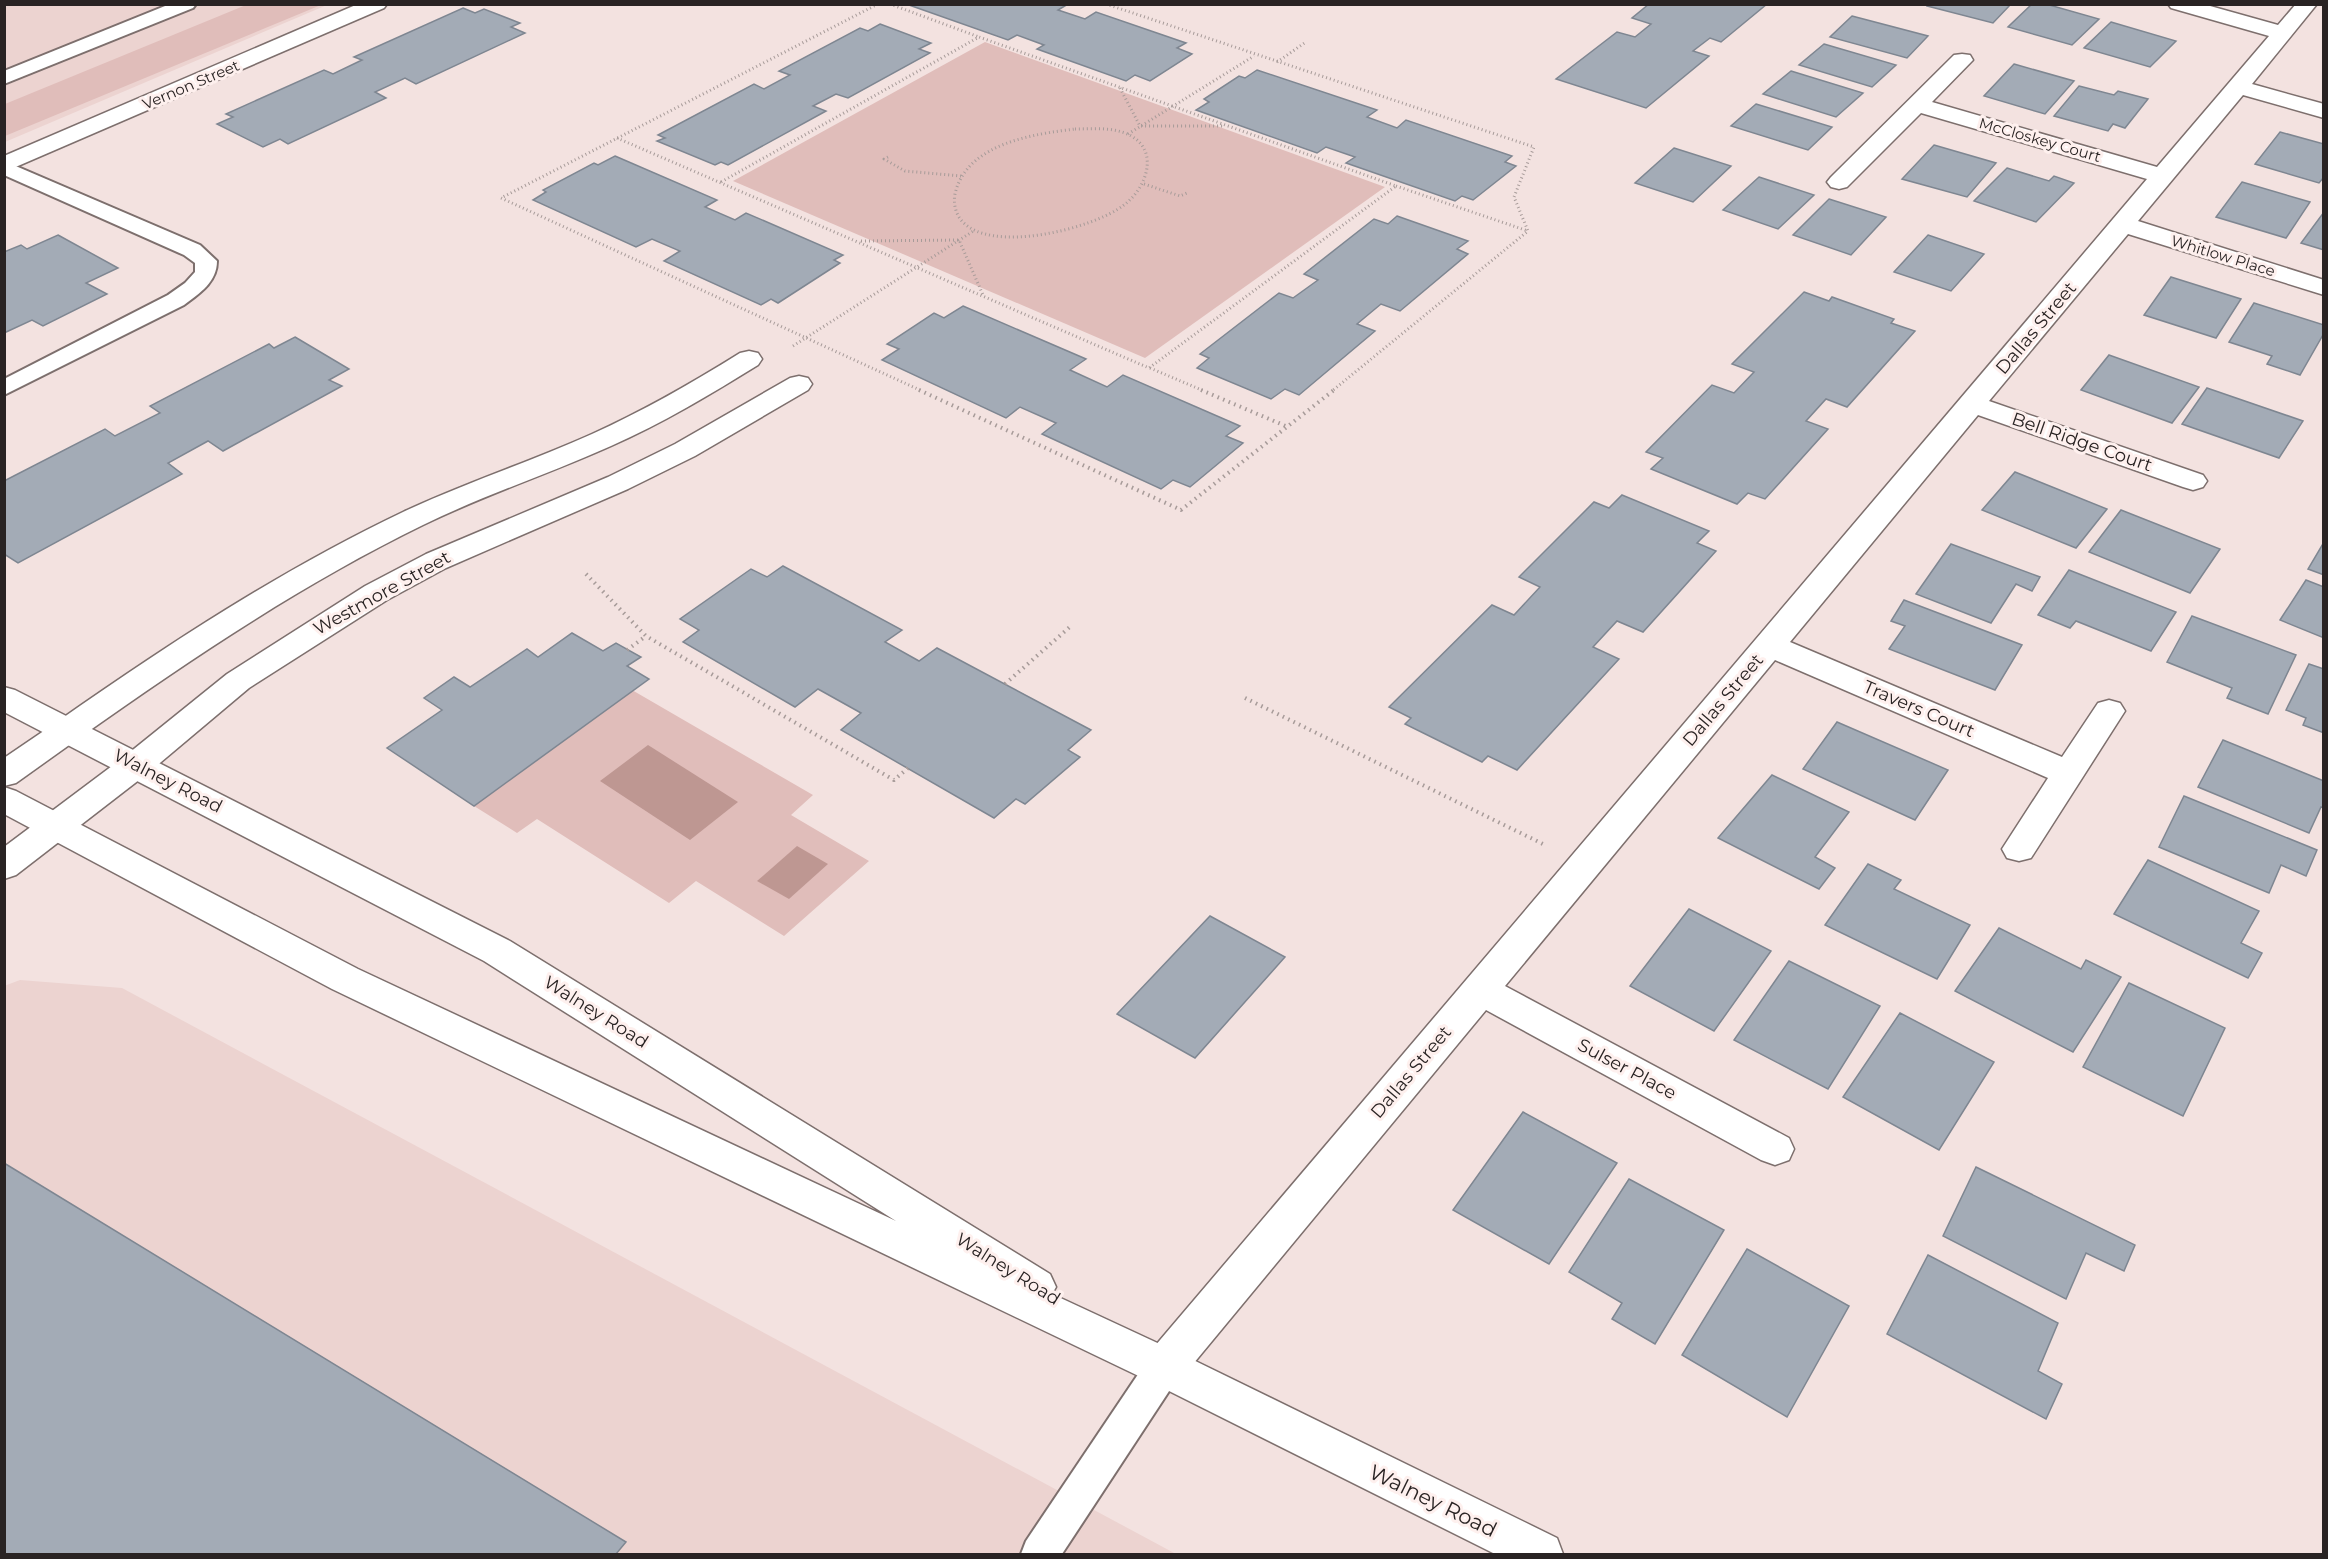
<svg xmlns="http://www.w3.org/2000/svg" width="2328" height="1559" font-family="Montserrat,sans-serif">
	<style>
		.built { fill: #ecd3d0 }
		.green { fill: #e0bdba }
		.water { fill: #be9792 }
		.building { fill: #a3abb6; stroke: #7e8691; stroke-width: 1.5 }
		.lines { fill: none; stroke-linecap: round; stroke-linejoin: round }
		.lane-casing { stroke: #7d6f6d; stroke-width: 4 }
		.street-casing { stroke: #7d6f6d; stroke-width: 3 }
		.secondary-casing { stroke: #7d6f6d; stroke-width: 3 }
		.primary-casing { stroke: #7d6f6d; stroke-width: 3 }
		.path-far1 { stroke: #a79b99; stroke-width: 3; stroke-dasharray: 1 3; stroke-linecap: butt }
		.path { stroke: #a79b99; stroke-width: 4; stroke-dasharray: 1.5 4.5; stroke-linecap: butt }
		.lane { fill: #fff; fill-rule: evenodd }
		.street { fill: #fff; fill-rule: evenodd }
		.secondary { fill: #fff; fill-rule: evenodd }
		.primary { fill: #fff; fill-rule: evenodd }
		.labels { text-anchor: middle; stroke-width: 6; stroke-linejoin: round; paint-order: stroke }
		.far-street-label { font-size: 15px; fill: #292323; stroke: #fef0ee }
		.street-label { font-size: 18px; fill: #292323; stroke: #fef0ee }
		.near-street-label { font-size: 21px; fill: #292323; stroke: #fef0ee }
	</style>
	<rect width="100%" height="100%" fill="#f3e2e0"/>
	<g class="built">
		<path d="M5 5H327L5 142Z"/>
		<path d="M20 980 122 988 1176 1554H5L4 986Z"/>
	</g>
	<g class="green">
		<path d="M246 5H321L5 136V104Z"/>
		<path d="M985 42 1385 187 1145 358 733 181Z"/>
		<path d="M632 690 813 795 791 815 869 861 784 936 696 881 669 903 537 819 517 833 474 806Z"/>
	</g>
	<g class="water">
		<path d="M648 745 738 802 690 840 600 781Z"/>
		<path d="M797 846 828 864 789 899 757 881Z"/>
	</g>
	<g class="building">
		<path d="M1068 4 1058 10 1085 19 1096 12 1186 43 1177 48 1192 54 1150 81 1135 75 1126 81 1037 49 1044 45 1017 35 1008 40 909 5Z"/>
		<path d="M1649 4H1767L1721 42 1710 38 1693 51 1709 56 1646 108 1556 79 1617 32 1635 37 1651 24 1632 18Z"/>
		<path d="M1928 4H2011L1993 23 1927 6Z"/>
		<path d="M2032 4H2046L2099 19 2072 45 2008 27Z"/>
		<path d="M463 8 475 13 484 9 520 23 511 27 525 33 416 84 405 78 375 92 386 98 288 144 280 139 263 147 217 124 233 117 226 114 324 70 333 74 362 60 354 57Z"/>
		<path d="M1852 16 1928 36 1907 58 1830 37Z"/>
		<path d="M2111 22 2176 41 2150 67 2084 48Z"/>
		<path d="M880 24 931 43 919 49 930 53 848 98 836 94 813 106 826 111 728 165 721 162 715 165 657 141 665 138 658 135 754 84 764 89 790 75 779 71 860 28 868 31Z"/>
		<path d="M1824 44 1896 65 1872 87 1799 65Z"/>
		<path d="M2014 64 2074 81 2045 114 1984 96Z"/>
		<path d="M1257 70 1377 110 1367 117 1397 128 1406 120 1512 156 1505 162 1516 166 1473 200 1462 196 1455 201 1346 163 1355 157 1326 147 1317 153 1196 110 1209 102 1204 99 1239 76 1245 78Z"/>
		<path d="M1791 71 1863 93 1836 117 1763 94Z"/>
		<path d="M2079 86 2114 95 2118 91 2148 99 2125 128 2113 124 2108 131 2054 116Z"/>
		<path d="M1756 104 1832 127 1808 150 1731 126Z"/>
		<path d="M2280 132 2324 144V177L2319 183 2255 164Z"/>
		<path d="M1934 145 1996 163 1967 197 1902 179Z"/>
		<path d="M1674 148 1731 166 1693 202 1635 183Z"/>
		<path d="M615 156 717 200 705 207 735 220 746 213 843 255 834 260 840 263 778 303 771 299 761 305 664 261 680 251 652 239 636 247 533 200 546 192 543 190 594 163 598 165Z"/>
		<path d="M2007 168 2049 181 2054 176 2074 183 2036 222 1974 201Z"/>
		<path d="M1759 177 1814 195 1778 229 1723 210Z"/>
		<path d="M2242 182 2310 202 2286 238 2216 217Z"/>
		<path d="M1829 199 1886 217 1851 255 1793 235Z"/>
		<path d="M2324 212V250L2301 243Z"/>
		<path d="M1397 216 1468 241 1457 249 1468 254 1400 311 1381 304 1357 324 1375 331 1299 395 1285 389 1271 399 1197 368 1209 358 1200 354 1279 293 1293 298 1318 280 1304 274 1374 219 1388 224Z"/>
		<path d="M58 235 118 268 86 283 107 294 43 326 32 320 4 333V252L21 245 27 249Z"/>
		<path d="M1928 235 1984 254 1951 291 1894 272Z"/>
		<path d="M2171 277 2241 299 2216 338 2144 315Z"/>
		<path d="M1804 292 1829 301 1832 297 1894 319 1891 323 1915 331 1847 407 1826 399 1806 421 1828 429 1765 499 1748 493 1737 504 1651 469 1663 458 1646 452 1712 385 1734 393 1754 372 1732 364Z"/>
		<path d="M2254 303 2324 325V333L2300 375 2267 364 2272 356 2229 342Z"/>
		<path d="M963 306 1086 359 1070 370 1107 387 1123 375 1240 426 1226 436 1243 443 1190 487 1173 480 1161 489 1042 434 1056 423 1020 407 1006 418 882 360 899 349 887 344 934 313 944 318Z"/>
		<path d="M295 337 349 369 329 380 342 386 223 451 208 441 168 463 182 474 18 563 4 554V481L105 429 115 436 160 413 150 406 269 344 274 348Z"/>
		<path d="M2109 355 2199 387 2172 423 2081 390Z"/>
		<path d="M2207 388 2303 421 2279 458 2182 424Z"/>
		<path d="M2015 472 2107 509 2076 548 1982 510Z"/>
		<path d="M1622 495 1709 531 1697 543 1716 551 1643 632 1617 621 1593 647 1619 659 1517 770 1488 756 1482 762 1405 724 1411 718 1389 707 1492 605 1514 615 1540 587 1519 577 1594 502 1609 508Z"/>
		<path d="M2121 510 2220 549 2190 593 2089 552Z"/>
		<path d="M2324 542V575L2308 569Z"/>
		<path d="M1951 544 2040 577 2032 591 2016 584 1991 623 1916 594Z"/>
		<path d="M783 566 902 630 885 642 919 661 937 648 1091 730 1068 750 1080 757 1025 804 1016 799 994 818 841 730 861 713 818 689 795 707 683 642 699 630 680 619 751 569 767 577Z"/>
		<path d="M2069 570 2176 612 2151 651 2076 621 2070 628 2038 615Z"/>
		<path d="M2306 580 2324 587V638L2280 620Z"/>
		<path d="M1904 600 2022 645 1995 690 1889 649 1905 626 1891 621Z"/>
		<path d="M2192 616 2296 655 2268 714 2227 698 2232 688 2167 662Z"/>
		<path d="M572 633 603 651 616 643 641 657 627 666 649 679 474 806 387 748 442 710 424 698 454 677 470 687 527 649 538 657Z"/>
		<path d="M2309 664 2324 669V733L2303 725 2306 718 2286 710Z"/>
		<path d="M1837 722 1948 770 1915 820 1803 769Z"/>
		<path d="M2223 740 2324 781V808L2321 807 2309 833 2198 787Z"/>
		<path d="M1772 775 1849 812 1815 857 1835 868 1819 889 1718 838Z"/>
		<path d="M2184 796 2317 850 2306 876 2281 865 2269 893 2159 847Z"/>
		<path d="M2148 860 2259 911 2241 943 2262 953 2248 978 2114 914Z"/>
		<path d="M1868 864 1901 880 1894 889 1970 925 1937 979 1825 925Z"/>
		<path d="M1689 909 1771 951 1714 1031 1630 986Z"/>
		<path d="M1210 916 1285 957 1195 1058 1117 1014Z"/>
		<path d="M1999 928 2081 969 2086 960 2121 977 2073 1052 1955 991Z"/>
		<path d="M1789 961 1880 1006 1828 1089 1734 1040Z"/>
		<path d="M2129 983 2225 1028 2183 1116 2083 1067Z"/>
		<path d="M1900 1013 1994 1062 1939 1150 1843 1097Z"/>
		<path d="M1523 1112 1617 1163 1549 1264 1453 1210Z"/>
		<path d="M4 1163 626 1542 616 1554H4Z"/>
		<path d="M1976 1167 2135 1245 2124 1271 2086 1253 2066 1299 1943 1236Z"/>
		<path d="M1629 1179 1724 1230 1655 1344 1612 1319 1622 1303 1569 1272Z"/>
		<path d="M1747 1249 1849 1306 1787 1417 1682 1355Z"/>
		<path d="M1928 1255 2058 1323 2038 1371 2062 1384 2046 1419 1887 1334Z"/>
	</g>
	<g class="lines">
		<defs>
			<g id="lane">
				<path d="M170 4H196L193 8 4 84V71Z"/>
				<path d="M4 161 200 245 217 261C217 282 200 293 184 305L4 395V379L168 295 185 283 195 272V263L184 255 4 175Z"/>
				<path d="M1164 1350 1177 1355 1182 1367 1177 1379 1062 1554H1021L1026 1541 1151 1355Z"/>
			</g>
			<g id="street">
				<path d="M358 4H387L384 8 4 172V156Z"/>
				<path d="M2168 4H2203L2278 25 2296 4H2317L2252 84 2324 104V118L2243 95 2138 221 2324 280V295L2128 234 1989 401 2203 475 2207 481 2203 487 2193 490 2183 487 1978 415 1790 642 2062 757 2098 703 2109 700 2120 703 2125 711 2031 858 2019 861 2007 858 2002 849 2048 778 1775 660 1505 986 1789 1138 1794 1149 1789 1160 1775 1165 1761 1160 1486 1010 1179 1381 1164 1386 1149 1381 1143 1367 1149 1353 2147 179 1921 113 1847 187 1839 189 1831 187 1827 182 1831 177 1954 55 1962 54 1970 55 1973 60 1932 102 2157 167 2269 36 2171 8Z"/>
				<path d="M749 351 758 353 762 359 758 365C711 394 663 423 611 446 549 474 484 495 423 525 302 584 189 660 79 738L68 741 57 738 52 730 57 722C167 645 281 570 403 512 464 483 530 462 592 434 643 411 692 383 740 353Z"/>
				<path d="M799 376 808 378 812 384 808 390 695 456 628 489 446 568 387 600 249 688 148 773 136 777 124 773 120 765 124 757 227 674 365 586 426 554 608 477 675 444 790 378Z"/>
			</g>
			<g id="secondary">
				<path d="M68 719 79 722 84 730 79 738 16 783 4 786V758L57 722Z"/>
				<path d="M136 753 148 757 152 765 148 773 16 875 4 879V847L124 757Z"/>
			</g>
			<path id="primary" d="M4 687 15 690 510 941 1050 1274 1056 1287 1052 1294 1179 1353 1557 1538 1563 1554H1495L1149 1381 332 989 4 814V787L16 791 358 969 896 1221 484 961 4 712Z"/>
		</defs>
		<use href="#lane" class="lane-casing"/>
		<use href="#street" class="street-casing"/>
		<use href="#secondary" class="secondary-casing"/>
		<use href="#primary" class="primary-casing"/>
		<g class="path-far1">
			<path d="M878 4 501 198 922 391"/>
			<path d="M890 4 979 37"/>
			<path d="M1106 4 1534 147 1514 197 1528 231 1332 391"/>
			<path d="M1277 62 1306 42"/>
			<path d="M1120 88 1140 126H1224"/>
			<path d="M1075 129C1091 129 1109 127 1125 133 1161 147 1148 187 1124 205 1093 229 989 255 961 220 954 211 953 199 956 190 970 143 1034 134 1075 129Z"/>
			<path d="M1128 134 1254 56"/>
			<path d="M617 138 1149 368 1396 186 979 37 721 182"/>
			<path d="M888 157 884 159 905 171 961 176"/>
			<path d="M1144 184 1180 196 1187 193"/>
			<path d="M1396 186 1528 231"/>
			<path d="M861 241 959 240 983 295"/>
			<path d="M793 346 975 230"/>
			<path d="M1150 368 1204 391"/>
		</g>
		<g class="path">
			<path d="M919 390 1181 510 1334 390"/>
			<path d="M1201 390 1288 427"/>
			<path d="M586 574 646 636 894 780 908 768"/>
			<path d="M627 650 646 636"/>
			<path d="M1005 684 1072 625"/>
			<path d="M1245 698 1543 844"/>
		</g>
		<use href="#lane" class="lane"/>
		<use href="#street" class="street"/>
		<use href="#secondary" class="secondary"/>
		<use href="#primary" class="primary"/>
	</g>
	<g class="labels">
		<g class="far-street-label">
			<text transform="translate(191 85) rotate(-23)" y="5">Vernon Street</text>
			<text transform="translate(2040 140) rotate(16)" y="5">McCloskey Court</text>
			<text transform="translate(2223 256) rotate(17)" y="5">Whitlow Place</text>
		</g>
		<g class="street-label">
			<text transform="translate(2036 328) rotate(-50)" y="6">Dallas Street</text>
			<text transform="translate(2082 442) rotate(19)" y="6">Bell Ridge Court</text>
			<text transform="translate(382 593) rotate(-29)" y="6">Westmore Street</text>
			<text transform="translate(1723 700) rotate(-50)" y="6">Dallas Street</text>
			<text transform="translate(1919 709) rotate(23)" y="6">Travers Court</text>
			<text transform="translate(168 781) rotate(27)" y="6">Walney Road</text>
			<text transform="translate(596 1012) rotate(32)" y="6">Walney Road</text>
			<text transform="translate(1627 1069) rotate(28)" y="6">Sulser Place</text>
			<text transform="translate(1411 1072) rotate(-50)" y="6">Dallas Street</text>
			<text transform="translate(1008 1269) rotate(32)" y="6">Walney Road</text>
		</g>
		<g class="near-street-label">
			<text transform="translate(1433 1501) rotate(26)" y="7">Walney Road</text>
		</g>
	</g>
	<rect width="2328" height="1559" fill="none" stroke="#292323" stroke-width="12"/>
</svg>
